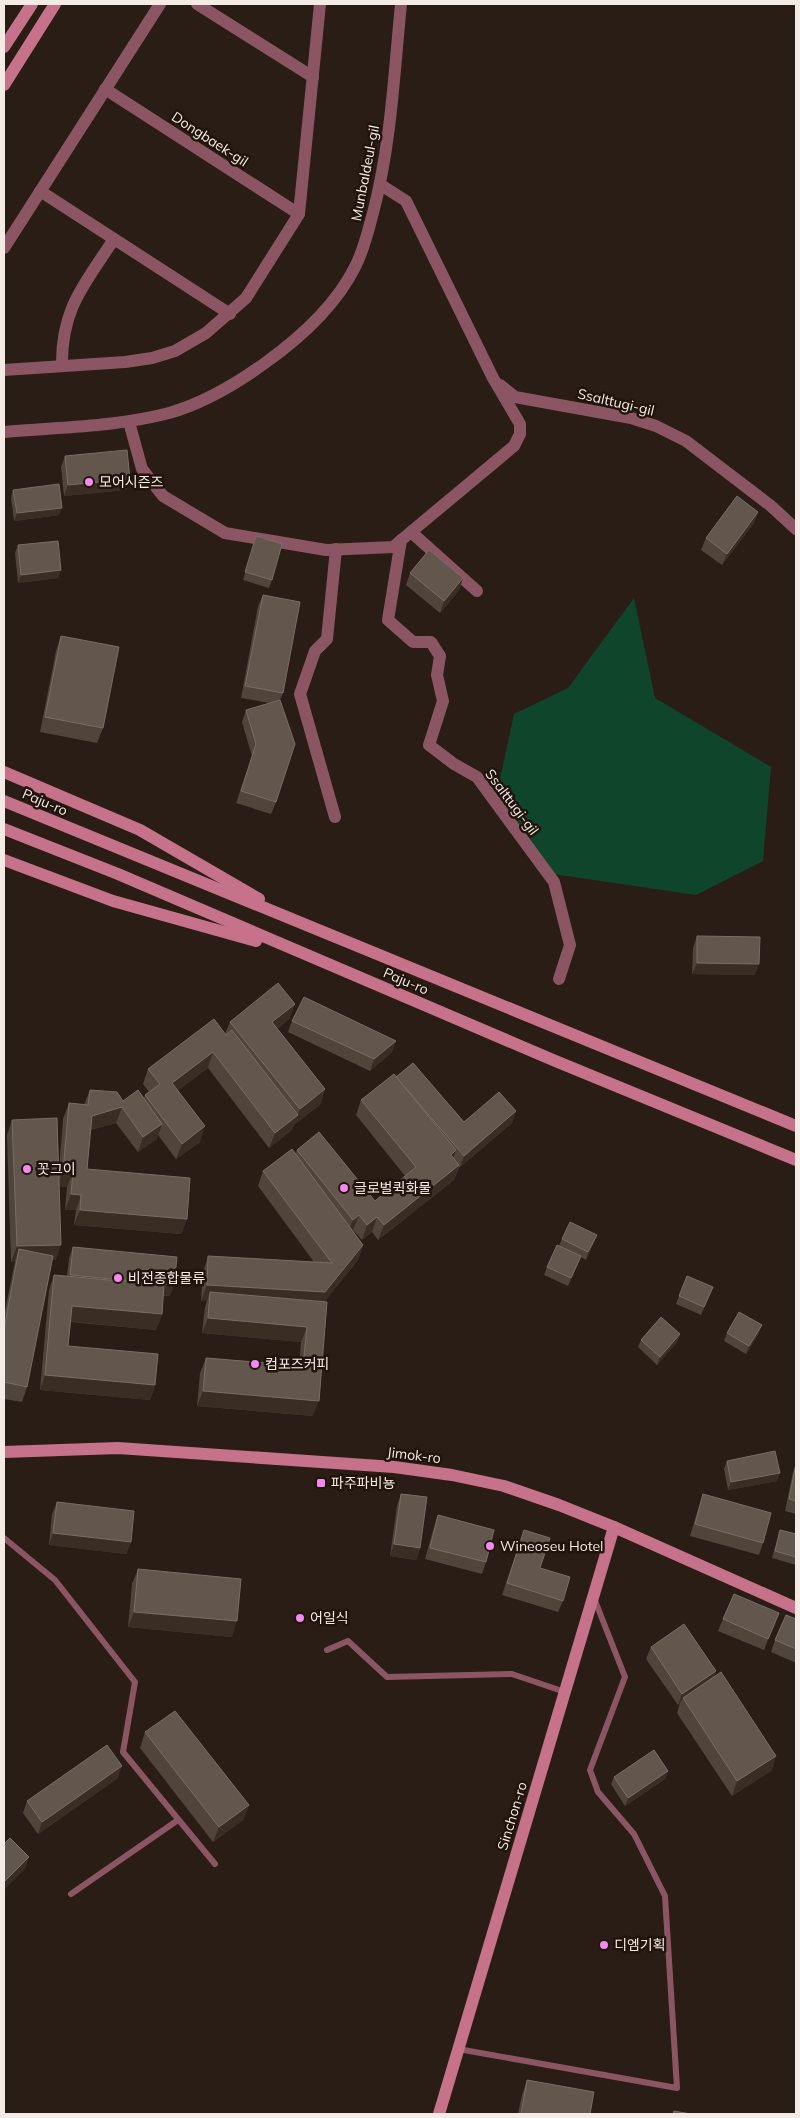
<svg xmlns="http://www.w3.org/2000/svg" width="800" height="2118" font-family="Mulish,'Noto Sans KR',sans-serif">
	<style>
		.green { fill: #0f462b }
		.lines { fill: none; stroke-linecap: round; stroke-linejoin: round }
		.lane { stroke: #8b5564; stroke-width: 6 }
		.street { stroke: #8b5564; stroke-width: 12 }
		.secondary { stroke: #c7728b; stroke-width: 12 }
		.wall { fill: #51443b }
		.shaded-wall { fill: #3a2d24 }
		.building { fill: #63564d; stroke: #7a6d65 }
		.poi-dot { fill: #f489f1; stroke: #20140c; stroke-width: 2 }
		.labels { text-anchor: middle; stroke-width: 5; stroke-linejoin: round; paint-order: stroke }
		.street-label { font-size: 14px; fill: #f5ebe5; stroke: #20140c }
		.poi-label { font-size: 14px; fill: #f5ebe5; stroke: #20140c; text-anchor: start }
	</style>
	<rect width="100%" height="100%" fill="#2a1d15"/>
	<path class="green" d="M634 598 655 698 771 767 763 861 696 895 553 874 497 793 514 714 568 688Z"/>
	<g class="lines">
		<g class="lane">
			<path d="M4 1538 55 1580 135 1682 123 1752 215 1864"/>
			<path d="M327 1650 348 1641 387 1677 512 1674 565 1692"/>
			<path d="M71 1894 178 1820"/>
			<path d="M458 2049 677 2088 665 1896 634 1834 598 1792 590 1770 625 1677 594 1598"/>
		</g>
		<g class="street">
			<path d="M197 4 313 77"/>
			<path d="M105 89 299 214"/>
			<path d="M40 191 230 314"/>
			<path d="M4 248 160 4"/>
			<path d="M62 366C61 309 84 285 114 239"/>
			<path d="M4 370 125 362 152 358 175 351 206 333 246 298 299 214 320 4"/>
			<path d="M500 385 515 397 631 418 656 426 686 441 771 506 796 529"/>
			<path d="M129 422 142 469 163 496 225 533 326 550 393 547 514 446 520 434V424L493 378 406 201 381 185"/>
			<path d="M4 432C58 427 116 427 169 413 204 403 236 384 265 363 300 338 336 305 355 267 364 250 368 231 373 213 391 145 394 74 401 4"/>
			<path d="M411 532 477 591"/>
			<path d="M401 540 388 620 413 642H431L440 656 437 675 443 701 429 745 454 764 477 777 554 882 570 945 559 979"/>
			<path d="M335 817 300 694 315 651 327 639 336 549"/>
		</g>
		<g class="secondary">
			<path d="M4 47 32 4"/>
			<path d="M4 85 55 4"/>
			<path d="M4 772 140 830 259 899"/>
			<path d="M4 801 796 1126"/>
			<path d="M4 829 118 874 553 1060 796 1160"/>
			<path d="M4 860 113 901 256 941"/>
			<path d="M4 1452 118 1448 394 1467 452 1475 504 1486 559 1505 614 1527 796 1608"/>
			<path d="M439 2114 614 1527"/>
		</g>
	</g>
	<g class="wall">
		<path d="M65 456 130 479 126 490 64 496 61 467Z"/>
		<path d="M13 490 59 515 14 521 11 498Z"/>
		<path d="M758 512 754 523 722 565 701 550 706 538Z"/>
		<path d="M256 536 272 580 269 588 243 580Z"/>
		<path d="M18 545 61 570 58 578 18 583 15 553Z"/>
		<path d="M410 573 463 578 459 590 440 613 406 585Z"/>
		<path d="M263 595 283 693 280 700 276 802 271 814 236 803 252 756 242 722 246 710 270 703 241 698 258 606Z"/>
		<path d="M61 636 103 728 97 743 40 732 56 651Z"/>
		<path d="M697 936 755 975 692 974 693 948Z"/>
		<path d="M295 1004 289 1019 277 1029 325 1089 320 1105 294 1124 292 1130 269 1148 208 1068 178 1090 200 1142 176 1159 158 1135 157 1139 138 1152 116 1123 90 1130 87 1169 187 1219 181 1234 74 1225 76 1210H65L67 1187 59 1186 56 1260H52L27 1387 22 1402 4 1399V1316L15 1261 11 1262 7 1135 12 1120 59 1170 63 1119 69 1103 84 1105 90 1090 123 1101 144 1098 145 1095 149 1092 143 1084 148 1069 225 1034 230 1022Z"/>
		<path d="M292 1021 396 1041 392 1052 370 1071 288 1032Z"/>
		<path d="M396 1077 464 1122 516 1111 512 1123 460 1167H459L454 1180 378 1240 372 1232 362 1240 353 1230V1231L363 1245 358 1260 324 1302 313 1416 197 1406 200 1373 206 1358 299 1366 301 1342 202 1333 205 1307 207 1301H201L203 1272 208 1256 314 1262 258 1186 263 1171 295 1154 297 1150 375 1201 405 1176 356 1115 361 1100Z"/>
		<path d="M597 1235 586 1260 581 1257 568 1286 544 1275 547 1267 559 1246 562 1239Z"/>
		<path d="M73 1247 170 1296H163L162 1314 156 1330 71 1322 68 1346 155 1385 150 1400 40 1390 49 1290 54 1275 67 1276 69 1258Z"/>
		<path d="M713 1287 701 1315 676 1304 679 1296Z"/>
		<path d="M727 1333H759L746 1354 724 1341Z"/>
		<path d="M680 1334 677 1342 657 1365 638 1347 641 1340Z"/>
		<path d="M727 1461 777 1481 728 1490 724 1469Z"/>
		<path d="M796 1463V1514L785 1511 793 1472Z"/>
		<path d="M401 1494 420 1548 416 1560 390 1556 397 1506Z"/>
		<path d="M703 1494 763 1543 759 1555 690 1536 699 1506Z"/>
		<path d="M57 1502 131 1542 126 1554 49 1545 52 1514Z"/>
		<path d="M438 1515 486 1562 482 1574 425 1559 434 1527Z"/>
		<path d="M524 1530 540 1568 563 1601 558 1612 502 1595Z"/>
		<path d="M780 1530 796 1534V1565L772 1558Z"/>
		<path d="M138 1569 232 1637 128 1627 132 1584Z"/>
		<path d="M779 1613 764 1650 718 1631 723 1619Z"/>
		<path d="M796 1619V1663L771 1652 775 1640Z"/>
		<path d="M651 1647 716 1671 714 1677 776 1756 771 1771 732 1796 677 1713 680 1703 678 1705 646 1659Z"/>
		<path d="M145 1732 249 1805 243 1820 213 1842 140 1748Z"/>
		<path d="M668 1771 665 1779 625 1806 611 1784 614 1777Z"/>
		<path d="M118 1778 38 1834 23 1813 27 1801Z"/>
		<path d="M527 2080 590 2114H518L522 2095Z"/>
	</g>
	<g class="shaded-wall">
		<path d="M130 479 126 490 64 496 68 485Z"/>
		<path d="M62 508 59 515 14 521 17 513Z"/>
		<path d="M758 512 754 523 722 565 727 554Z"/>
		<path d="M61 570 58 578 18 583 21 575Z"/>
		<path d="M463 578 459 590 440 613 444 601Z"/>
		<path d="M697 963 759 964 755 975 692 974Z"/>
		<path d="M295 1004 289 1019 266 1037 272 1022Z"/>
		<path d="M396 1041 392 1052 370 1071 374 1059Z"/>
		<path d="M213 1052 208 1068 167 1099 172 1083Z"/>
		<path d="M325 1089 320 1105 294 1125 300 1109Z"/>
		<path d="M122 1107 116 1123 86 1131 92 1116Z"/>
		<path d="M516 1111 512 1123 460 1167 464 1156Z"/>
		<path d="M298 1115 292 1130 269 1148 275 1133Z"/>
		<path d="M162 1124 157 1139 138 1152 143 1137Z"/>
		<path d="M205 1126 200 1142 176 1159 182 1144Z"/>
		<path d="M456 1150 451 1166V1155Z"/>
		<path d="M459 1165 454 1180 378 1240 384 1225Z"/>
		<path d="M63 1171 73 1172 67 1187 57 1186Z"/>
		<path d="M71 1194 81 1195 76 1210H65Z"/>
		<path d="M80 1210 187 1219 181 1234 74 1225Z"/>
		<path d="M359 1215 353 1230 347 1235 353 1220Z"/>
		<path d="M377 1217 372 1232 362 1240 367 1225Z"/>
		<path d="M597 1235 594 1243 586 1260 588 1252Z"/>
		<path d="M61 1245 56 1260 17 1261 19 1249 15 1261 11 1262 17 1246Z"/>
		<path d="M363 1245 358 1260 320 1307 210 1292 207 1301H201L207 1285 325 1292Z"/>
		<path d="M581 1256 578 1264 568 1286 571 1278Z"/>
		<path d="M70 1275 174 1285 170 1296 66 1287Z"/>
		<path d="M72 1306 162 1314 156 1330 66 1321Z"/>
		<path d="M208 1318 307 1327 301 1342 202 1333Z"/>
		<path d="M762 1325 759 1333 746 1354 749 1346Z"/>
		<path d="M680 1334 677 1342 657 1365 660 1357Z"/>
		<path d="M45 1375 155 1385 150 1400 40 1390Z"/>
		<path d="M203 1391 319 1401 313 1416 197 1406Z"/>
		<path d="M780 1473 777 1481 728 1490 731 1482Z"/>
		<path d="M53 1533 131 1542 126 1554 49 1545Z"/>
		<path d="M394 1544 420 1548 416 1560 390 1556Z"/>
		<path d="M134 1612 237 1621 232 1637 128 1627Z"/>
		<path d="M779 1613 775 1625 764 1650 768 1639Z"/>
		<path d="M716 1671 711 1683 683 1698 680 1703 678 1705 682 1694Z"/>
		<path d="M776 1756 771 1771 732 1796 737 1781Z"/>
		<path d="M122 1766 118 1778 38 1834 42 1822Z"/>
		<path d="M668 1771 665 1779 625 1806 628 1798Z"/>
		<path d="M249 1805 243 1820 213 1842 219 1827Z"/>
		<path d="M29 1857 25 1869 4 1890V1882Z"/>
	</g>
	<g class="building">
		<path d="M127 450 130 479 68 485 65 456Z"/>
		<path d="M59 484 62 508 17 513 13 490Z"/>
		<path d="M737 496 758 512 727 554 706 538Z"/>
		<path d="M256 536 282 544 272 580 245 572Z"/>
		<path d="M58 541 61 570 21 575 18 545Z"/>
		<path d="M429 550 463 578 444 601 410 573Z"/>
		<path d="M263 595 300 602 283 693 245 686Z"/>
		<path d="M61 636 119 647 103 728 45 717Z"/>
		<path d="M280 700 295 744 276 802 241 791 256 744 246 710Z"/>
		<path d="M697 936 760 937 759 964 697 963Z"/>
		<path d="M278 983 295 1004 272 1022 325 1089 300 1109 230 1022Z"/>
		<path d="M304 997 396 1041 374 1059 292 1021Z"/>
		<path d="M214 1019 226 1035 232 1030 298 1115 275 1133 213 1052 172 1083 205 1126 182 1144 145 1095 160 1084 148 1069Z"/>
		<path d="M413 1063 464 1122 499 1092 516 1111 464 1156 396 1077Z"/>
		<path d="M394 1074 456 1150 451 1155 459 1165 384 1225 377 1217 367 1225 359 1215 353 1220 297 1150 319 1132 375 1201 416 1167 361 1100Z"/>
		<path d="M90 1090 117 1092 123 1101 138 1090 162 1124 143 1137 122 1107 92 1116 87 1169 190 1178 187 1219 80 1210 81 1195 71 1194 73 1172 63 1171 69 1103 88 1105Z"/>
		<path d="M57 1118 61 1245 17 1246 12 1120Z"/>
		<path d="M292 1149 363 1245 325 1292 207 1285 208 1256 332 1263 263 1171Z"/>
		<path d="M570 1222 597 1235 588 1252 562 1239Z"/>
		<path d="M557 1245 581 1256 571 1278 547 1267Z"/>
		<path d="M73 1247 177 1257 174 1285 70 1275Z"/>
		<path d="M19 1249 53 1256 27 1387 4 1382V1329Z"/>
		<path d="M54 1275 164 1285 162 1314 72 1306 68 1346 158 1354 155 1385 45 1375Z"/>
		<path d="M687 1276 713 1287 704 1307 679 1296Z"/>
		<path d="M210 1292 327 1302 319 1401 203 1391 206 1358 303 1366 307 1327 208 1318Z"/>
		<path d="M739 1312 762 1325 749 1346 727 1333Z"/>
		<path d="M661 1317 680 1334 660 1357 641 1340Z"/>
		<path d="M775 1451 780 1473 731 1482 727 1461Z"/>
		<path d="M796 1464V1501L789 1499Z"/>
		<path d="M401 1494 427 1497 420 1548 394 1544Z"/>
		<path d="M703 1494 771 1513 763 1543 695 1524Z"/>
		<path d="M57 1502 134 1511 131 1542 53 1533Z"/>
		<path d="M438 1515 494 1530 486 1562 430 1548Z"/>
		<path d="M524 1530 550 1538 540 1568 570 1577 563 1601 507 1583Z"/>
		<path d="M780 1530 796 1534V1557L775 1551Z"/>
		<path d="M138 1569 241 1579 237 1621 134 1612Z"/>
		<path d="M734 1594 779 1613 768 1639 723 1619Z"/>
		<path d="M786 1615 796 1619V1649L775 1640Z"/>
		<path d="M684 1624 716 1671 682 1694 651 1647Z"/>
		<path d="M721 1672 776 1756 737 1781 683 1698Z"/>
		<path d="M175 1711 249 1805 219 1827 145 1732Z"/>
		<path d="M107 1745 122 1766 42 1822 27 1801Z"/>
		<path d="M654 1750 668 1771 628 1798 614 1777Z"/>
		<path d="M10 1838 29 1857 4 1882V1844Z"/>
		<path d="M527 2080 594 2092 590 2114H521Z"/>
		<path d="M674 2111 691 2114H673Z"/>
	</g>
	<g class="poi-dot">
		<circle cx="89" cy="482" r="5"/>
		<circle cx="27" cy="1169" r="5"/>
		<circle cx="344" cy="1188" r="5"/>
		<circle cx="118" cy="1278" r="5"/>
		<circle cx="255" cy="1364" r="5"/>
		<rect x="316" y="1478" width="10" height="10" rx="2.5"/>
		<circle cx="490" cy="1546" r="5"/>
		<circle cx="300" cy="1618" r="5"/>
		<circle cx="604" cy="1945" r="5"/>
	</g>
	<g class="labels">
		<g class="street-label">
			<text transform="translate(210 139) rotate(33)" y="5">Dongbaek-gil</text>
			<text transform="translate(365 173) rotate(-79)" y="5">Munbaldeul-gil</text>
			<text transform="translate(616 402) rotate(13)" y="5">Ssalttugi-gil</text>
			<text transform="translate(45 802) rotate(23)" y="5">Paju-ro</text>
			<text transform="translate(512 802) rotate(53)" y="5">Ssalttugi-gil</text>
			<text transform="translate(406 981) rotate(23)" y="5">Paju-ro</text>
			<text transform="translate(414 1455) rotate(7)" y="5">Jimok-ro</text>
			<text transform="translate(512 1816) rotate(-73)" y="5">Sinchon-ro</text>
		</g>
		<g class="poi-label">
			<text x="99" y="487">모어시즌즈</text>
			<text x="37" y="1174">꼿그이</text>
			<text x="354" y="1193">글로벌퀵화물</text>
			<text x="128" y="1283">비전종합물류</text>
			<text x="265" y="1369">컴포즈커피</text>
			<text x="331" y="1488">파주파비뇽</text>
			<text x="500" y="1551">Wineoseu Hotel</text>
			<text x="310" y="1623">어일식</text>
			<text x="614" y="1950">디엠기획</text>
		</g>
	</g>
	<rect width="800" height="2118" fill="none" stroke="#f5ebe5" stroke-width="10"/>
</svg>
